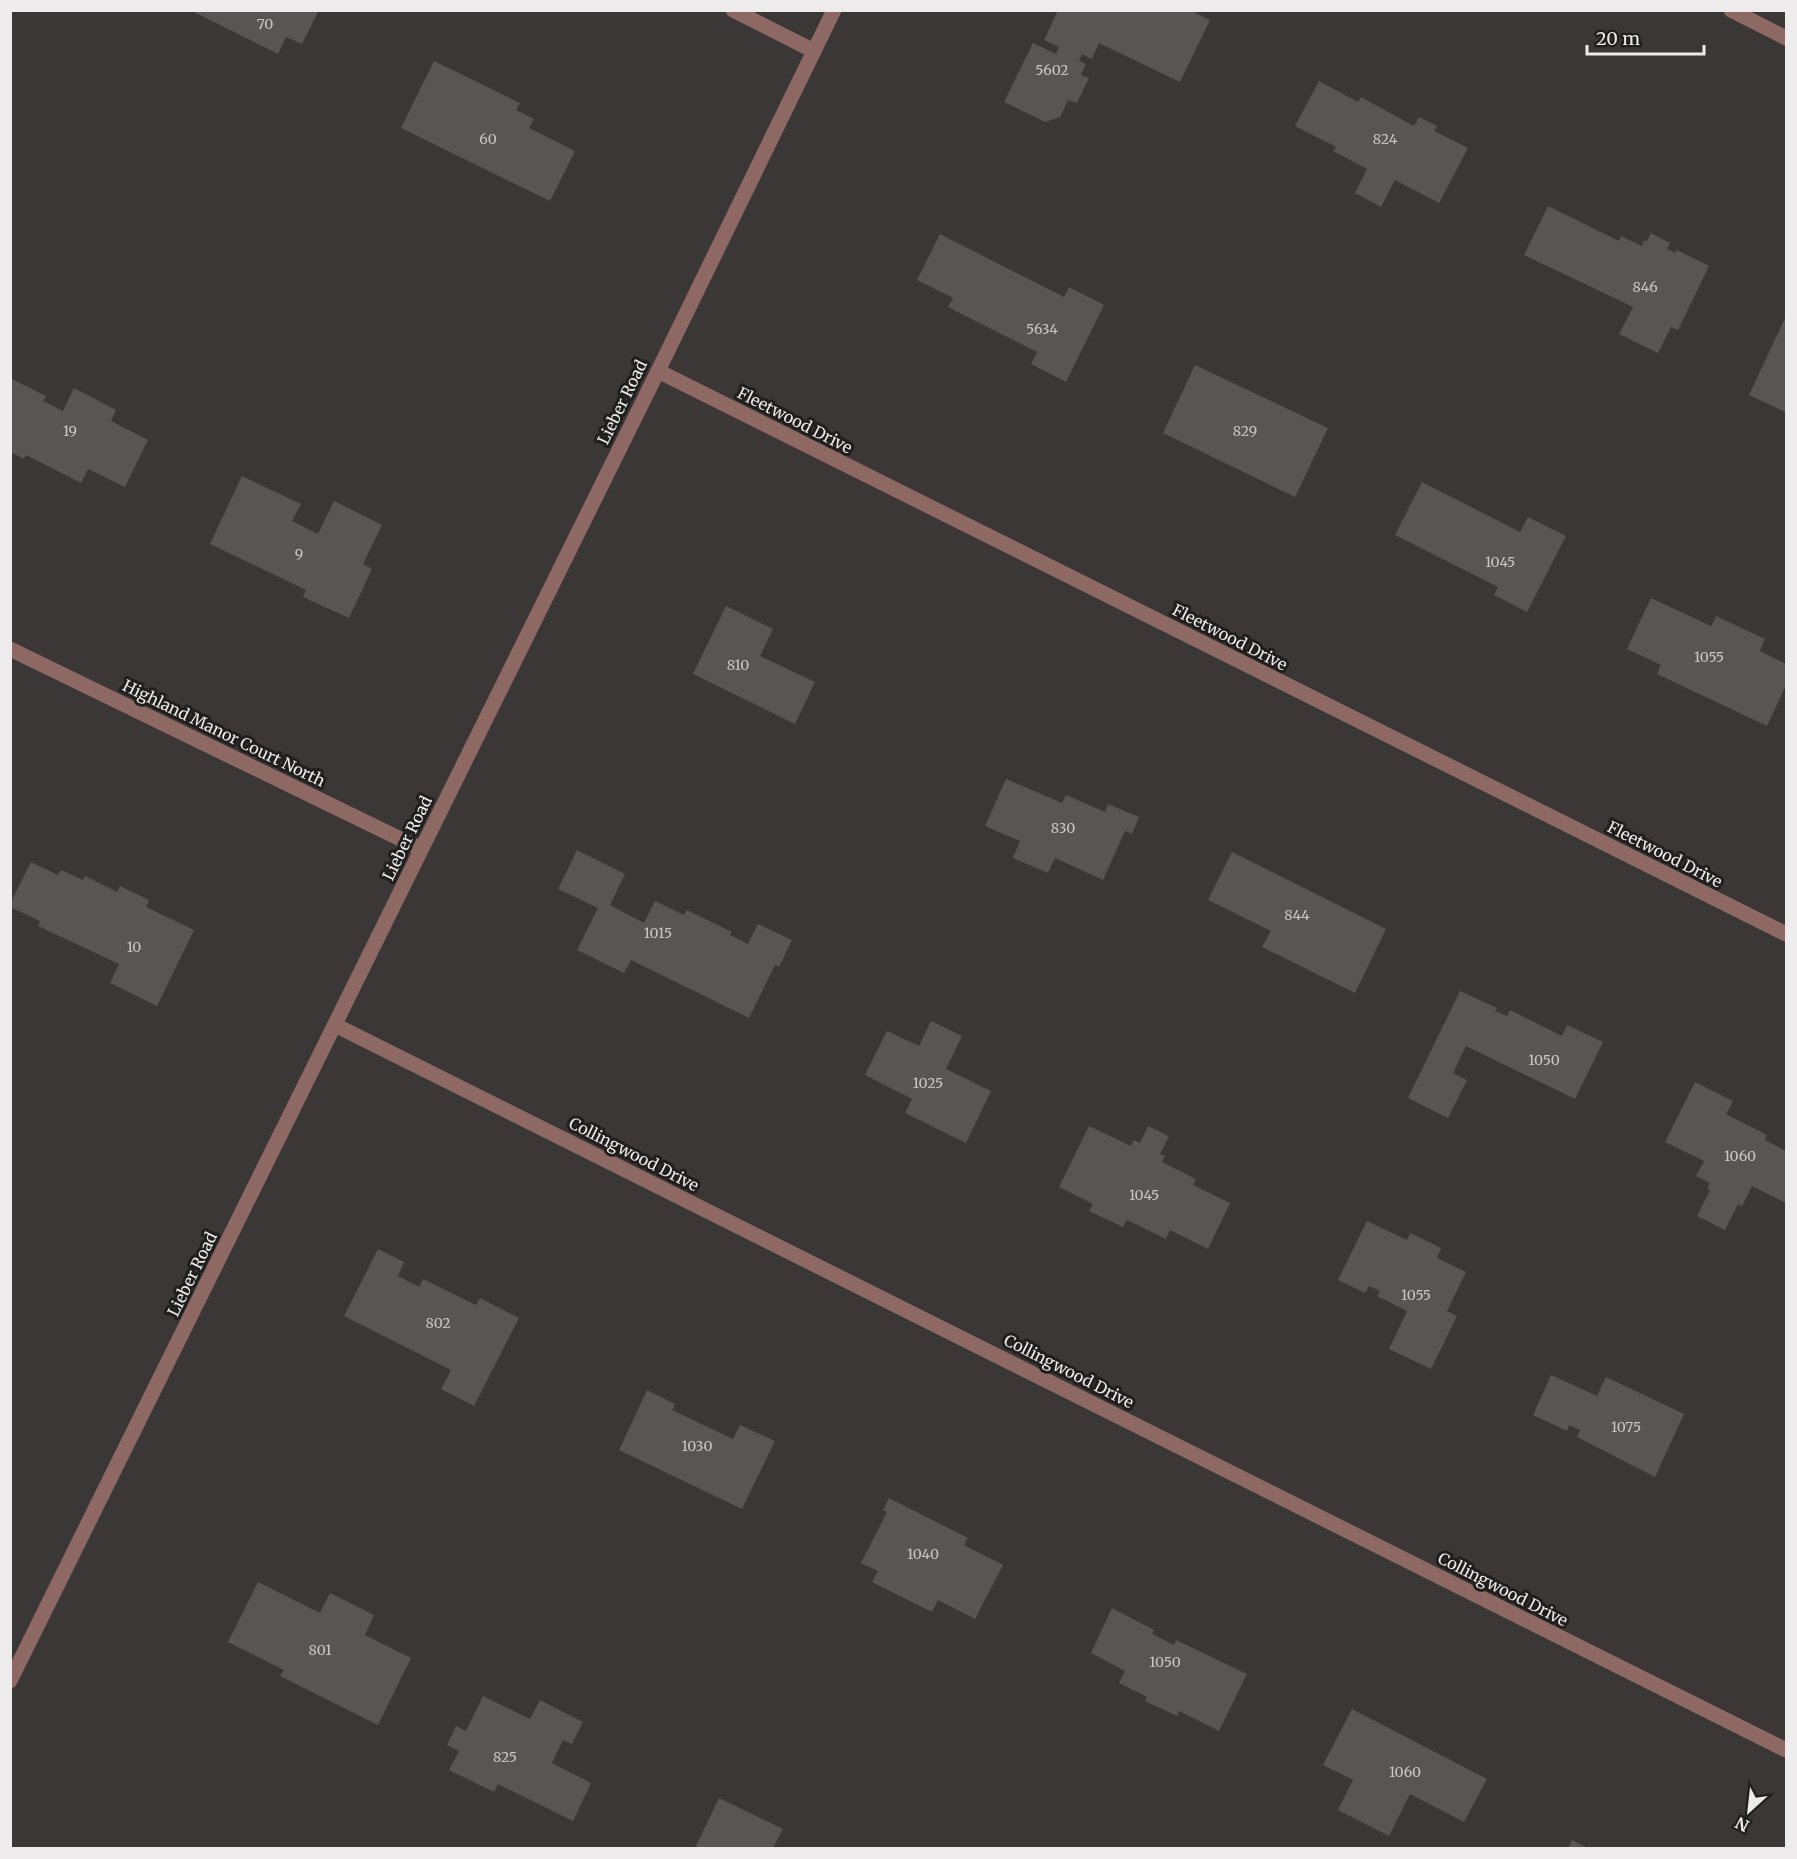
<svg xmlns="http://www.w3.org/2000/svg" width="1797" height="1859" font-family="Merriweather,serif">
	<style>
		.building { fill: #595555 }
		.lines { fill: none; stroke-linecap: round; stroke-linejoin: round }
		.minor { stroke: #8e6964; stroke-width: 15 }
		.labels { text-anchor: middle; stroke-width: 6; stroke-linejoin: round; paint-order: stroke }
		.number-label { font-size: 14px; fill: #c8c6c6 }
		.street-label { font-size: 16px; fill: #edebeb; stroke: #201f1e }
	</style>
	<rect width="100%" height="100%" fill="#3a3736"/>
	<g class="building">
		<path d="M190 10H319L302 44 286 37 278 54Z"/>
		<path d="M1058 10H1190L1210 20 1180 82 1099 43 1092 59 1082 54 1079 61 1086 64 1081 75 1089 78 1077 103 1068 100 1060 117 1045 122 1004 102 1033 43 1056 54 1059 47 1044 40Z"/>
		<path d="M434 61 520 103 516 110 534 119 529 128 575 151 550 201 401 128Z"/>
		<path d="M1319 81 1358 102 1361 97 1414 126 1419 117 1437 126 1434 131 1468 148 1439 203 1395 180 1381 207 1355 193 1367 169 1333 151 1336 147 1295 126Z"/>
		<path d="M1548 206 1619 241 1621 236 1642 246 1644 240 1647 241 1651 233 1670 243 1667 249 1675 253 1677 250 1709 266 1678 330 1671 327 1658 353 1619 334 1633 307 1524 255Z"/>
		<path d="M940 234 1064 297 1069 287 1104 305 1066 382 1031 364 1037 352 948 307 953 298 917 280Z"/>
		<path d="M1786 316V408L1785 412 1749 395Z"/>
		<path d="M1195 365 1328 428 1295 497 1163 433Z"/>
		<path d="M10 378 46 396 43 401 63 411 74 388 116 410 111 421 148 440 125 487 88 469 81 483 26 455 24 459 10 452Z"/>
		<path d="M242 476 301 504 292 521 318 534 334 501 382 525 363 564 372 569 349 618 303 597 306 590 210 544Z"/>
		<path d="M1422 482 1520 532 1528 517 1566 536 1527 612 1494 595 1498 587 1395 535Z"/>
		<path d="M1651 598 1711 626 1716 616 1765 639 1760 651 1786 664V685L1767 726 1657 674 1661 665 1627 649Z"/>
		<path d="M726 606 773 629 760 656 815 682 795 724 693 674Z"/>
		<path d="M1006 779 1062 803 1066 795 1105 812 1108 804 1139 817 1132 834 1125 831 1103 880 1055 858 1048 873 1013 858 1020 841 985 826Z"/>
		<path d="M577 850 625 874 610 905 644 923 655 901 684 915 687 910 732 932 730 935 748 944 758 924 792 940 779 967 775 965 749 1018 631 960 624 973 577 950 598 908 558 889Z"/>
		<path d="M1232 852 1386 929 1355 993 1262 947 1271 931 1208 900Z"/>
		<path d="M31 862 58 875 61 870 83 880 85 876 117 892 120 886 149 900 146 907 194 930 157 1006 110 983 119 964 38 926 40 921 10 907V904Z"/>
		<path d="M1460 991 1497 1008 1495 1011 1507 1016 1510 1010 1562 1036 1567 1025 1603 1042 1575 1099 1466 1046 1453 1073 1467 1080 1448 1118 1408 1098Z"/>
		<path d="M931 1021 962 1036 946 1069 991 1091 966 1143 905 1113 912 1099 865 1075 887 1031 919 1046Z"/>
		<path d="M1695 1082 1733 1101 1726 1114 1767 1135 1765 1140 1786 1151V1203L1752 1186 1742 1206 1738 1204 1725 1230 1697 1216 1710 1190 1707 1188 1710 1183 1696 1176 1704 1161 1665 1142Z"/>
		<path d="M1089 1126 1131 1146 1134 1140 1140 1143 1148 1126 1169 1136 1160 1154 1165 1156 1162 1162 1196 1179 1193 1185 1230 1203 1208 1249 1170 1230 1166 1239 1127 1220 1123 1227 1089 1211 1093 1204 1059 1187Z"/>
		<path d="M1367 1221 1407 1240 1410 1233 1441 1248 1437 1258 1466 1272 1447 1311 1457 1316 1431 1369 1389 1349 1407 1311 1377 1296 1380 1291 1369 1286 1365 1293 1338 1280Z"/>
		<path d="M378 1249 404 1262 398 1276 419 1287 423 1279 476 1305 480 1298 519 1318 474 1406 441 1389 451 1370 344 1316Z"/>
		<path d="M1551 1375 1597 1396 1606 1377 1684 1414 1655 1477 1577 1437 1580 1430 1569 1425 1567 1431 1533 1415Z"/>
		<path d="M647 1390 675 1404 672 1410 733 1439 740 1425 775 1441 742 1509 619 1450Z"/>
		<path d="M889 1498 968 1538 964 1545 1003 1565 975 1619 938 1600 932 1612 872 1582 878 1571 861 1563 887 1512 883 1510Z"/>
		<path d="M258 1582 320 1613 330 1593 374 1615 365 1635 411 1658 378 1725 280 1676 284 1670 228 1642Z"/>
		<path d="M1112 1608 1154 1630 1152 1634 1174 1645 1176 1640 1247 1674 1219 1731 1179 1711 1177 1716 1145 1701 1147 1697 1119 1683 1125 1671 1091 1653Z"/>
		<path d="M483 1696 530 1719 540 1700 583 1722 572 1744 563 1740 552 1763 591 1783 573 1821 498 1784 494 1792 449 1770 459 1751 447 1745 456 1726 466 1731Z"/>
		<path d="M1352 1709 1487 1779 1464 1822 1410 1794 1389 1836 1338 1810 1353 1780 1323 1765Z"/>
		<path d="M719 1798 783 1829 773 1848H695Z"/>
		<path d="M1572 1840 1588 1848H1568Z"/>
	</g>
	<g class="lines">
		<g class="minor">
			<path d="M733 10 814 51"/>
			<path d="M1731 10 1786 38"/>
			<path d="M658 371 1786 934"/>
			<path d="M10 649 421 849"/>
			<path d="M335 1025 1786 1750"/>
			<path d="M10 1681 658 371 834 10"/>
		</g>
	</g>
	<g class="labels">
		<g class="number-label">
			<text x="265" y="29">70</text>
			<text x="1052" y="75">5602</text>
			<text x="488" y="144">60</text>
			<text x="1385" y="144">824</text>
			<text x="1645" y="292">846</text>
			<text x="1042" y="334">5634</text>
			<text x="70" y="436">19</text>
			<text x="1245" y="436">829</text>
			<text x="299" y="559">9</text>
			<text x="1500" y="567">1045</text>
			<text x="1709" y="662">1055</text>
			<text x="738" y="670">810</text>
			<text x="1063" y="833">830</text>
			<text x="1297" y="920">844</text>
			<text x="658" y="938">1015</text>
			<text x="134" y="952">10</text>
			<text x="1544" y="1065">1050</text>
			<text x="928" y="1088">1025</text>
			<text x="1740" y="1161">1060</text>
			<text x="1144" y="1200">1045</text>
			<text x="1416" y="1300">1055</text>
			<text x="438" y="1328">802</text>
			<text x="1626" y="1432">1075</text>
			<text x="697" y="1451">1030</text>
			<text x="923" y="1559">1040</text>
			<text x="320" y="1655">801</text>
			<text x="1165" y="1667">1050</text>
			<text x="505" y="1762">825</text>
			<text x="1405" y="1777">1060</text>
		</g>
		<g class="street-label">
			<text transform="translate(622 402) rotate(-64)" y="6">Lieber Road</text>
			<text transform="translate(795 420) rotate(27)" y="6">Fleetwood Drive</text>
			<text transform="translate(1230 637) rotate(27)" y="6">Fleetwood Drive</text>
			<text transform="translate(224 733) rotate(26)" y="6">Highland Manor Court North</text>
			<text transform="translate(407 838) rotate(-64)" y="6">Lieber Road</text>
			<text transform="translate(1665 854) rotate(27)" y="6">Fleetwood Drive</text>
			<text transform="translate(634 1154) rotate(27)" y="6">Collingwood Drive</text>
			<text transform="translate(192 1274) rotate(-64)" y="6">Lieber Road</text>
			<text transform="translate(1069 1371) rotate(27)" y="6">Collingwood Drive</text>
			<text transform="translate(1503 1589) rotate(27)" y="6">Collingwood Drive</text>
		</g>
	</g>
	<rect width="1797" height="1859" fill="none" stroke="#edebeb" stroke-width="24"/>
	<g transform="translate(1749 1811) rotate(207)" stroke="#201f1e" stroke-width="4.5" paint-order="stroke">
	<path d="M0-4.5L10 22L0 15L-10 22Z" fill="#edebeb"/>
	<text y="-9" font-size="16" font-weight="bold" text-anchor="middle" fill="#edebeb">N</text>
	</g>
	<path d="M1587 45v9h117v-9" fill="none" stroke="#edebeb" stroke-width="3"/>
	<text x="1596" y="45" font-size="18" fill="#edebeb" stroke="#201f1e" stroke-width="4.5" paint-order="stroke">20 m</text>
</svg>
